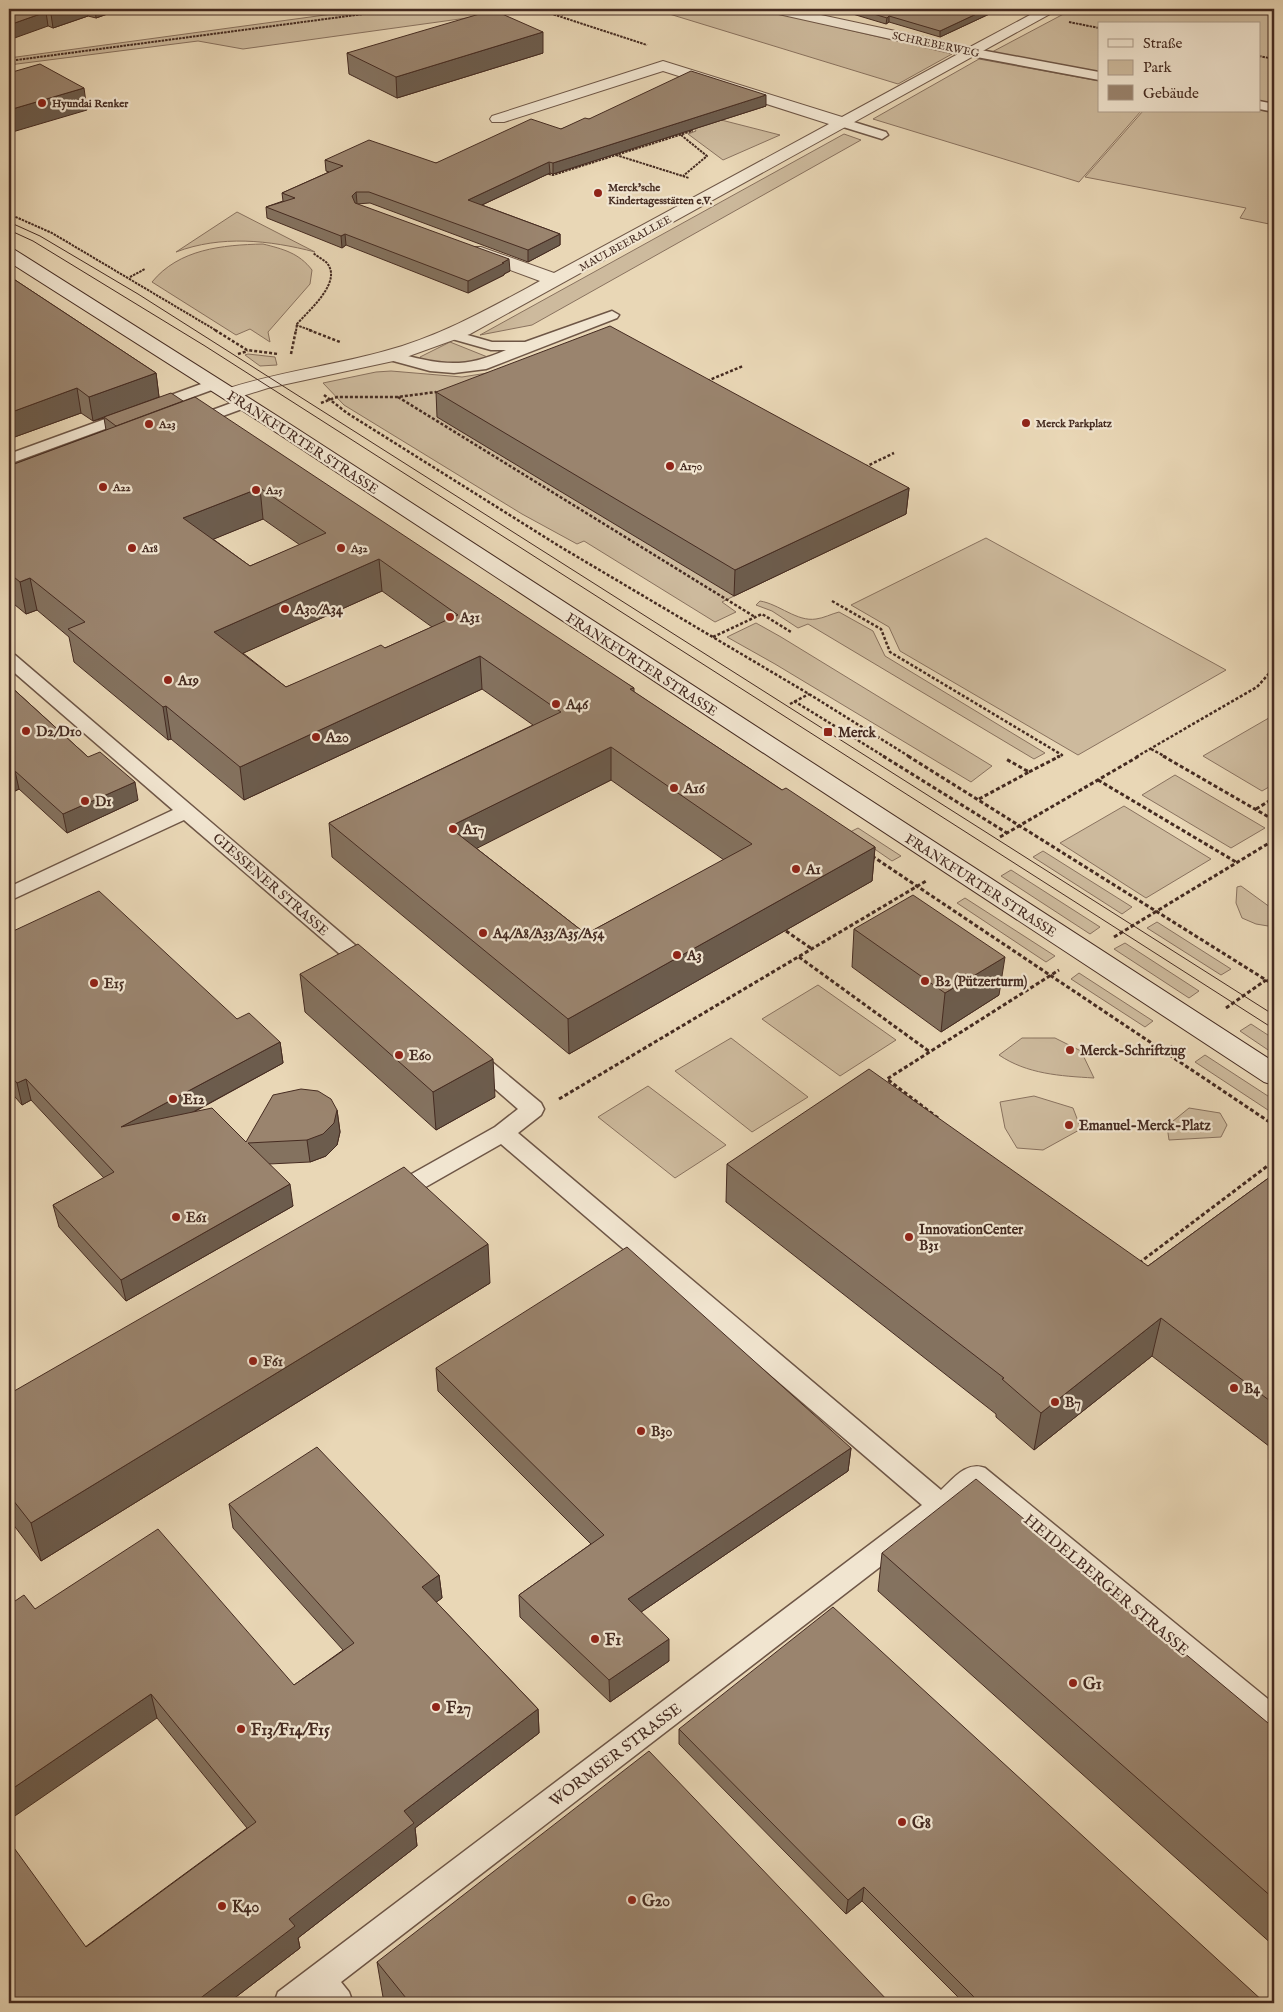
<svg xmlns="http://www.w3.org/2000/svg" width="1283" height="2012" font-family="'IM FELL English',serif">
	<style>
		.green { fill: #cdba9d; stroke: #89725f }
		.lines { fill: none; stroke-linecap: round; stroke-linejoin: round }
		.lane-casing { stroke: #6e5646; stroke-width: 3 }
		.street-casing { stroke: #6e5646; stroke-width: 2 }
		.secondary-casing { stroke: #452b21; stroke-width: 2 }
		.path-far2 { stroke: #452b21; stroke-width: 2; stroke-dasharray: 2.5 1; stroke-linecap: butt }
		.path-far1 { stroke: #452b21; stroke-width: 2.5; stroke-dasharray: 3 2; stroke-linecap: butt }
		.path { stroke: #452b21; stroke-width: 3; stroke-dasharray: 4 2.5; stroke-linecap: butt }
		.lane { fill: #f1e5d0; fill-rule: evenodd }
		.street { fill: #f1e5d0; fill-rule: evenodd }
		.secondary { fill: #f1e5d0; fill-rule: evenodd }
		.tram { stroke: #452b21; stroke-width: 1 }
		.wall { fill: #84725f; stroke: #452b21; fill-rule: evenodd }
		.shaded-wall { fill: #6c5c4d; stroke: #452b21 }
		.building { fill: #9a846e; stroke: #452b21; fill-rule: evenodd }
		.poi-dot { fill: #8f2418; stroke: #f1e5d0; stroke-width: 2 }
		.labels { text-anchor: middle; stroke-width: 4.5; stroke-linejoin: round; paint-order: stroke }
		.far-street-label { font-size: 11px; fill: #452b21; stroke: #f1e5d0 }
		.far-poi-label { font-size: 11px; font-weight: bold; fill: #452b21; stroke: #f1e5d0; text-anchor: start }
		.street-label { font-size: 14px; fill: #452b21; stroke: #f1e5d0 }
		.poi-label { font-size: 14px; font-weight: bold; fill: #452b21; stroke: #f1e5d0; text-anchor: start }
		.near-street-label { font-size: 16px; fill: #452b21; stroke: #f1e5d0 }
		.near-poi-label { font-size: 16px; font-weight: bold; fill: #452b21; stroke: #f1e5d0; text-anchor: start }
	</style>
	<rect width="100%" height="100%" fill="#e9d7b6"/>
	<filter id="stains"><feTurbulence type="fractalNoise" baseFrequency=".004" numOctaves="4"/><feColorMatrix values="0 0 0 0 .2 0 0 0 0 .09 0 0 0 0 .02 0 0 0 .5 -.17"/></filter>
	<radialGradient id="worn" r=".72"><stop offset=".6" stop-color="#630" stop-opacity="0"/><stop offset="1" stop-color="#630" stop-opacity=".3"/></radialGradient>
	<g class="green">
		<path d="M369 9H532L243 49 198 41 9 65V58Z"/>
		<path d="M653 9H759L952 54 898 84Z"/>
		<path d="M1073 9H1274V104L1259 101V24H1099V72L992 52Z"/>
		<path d="M979 59 1099 81V111H1141L1079 182 873 119Z"/>
		<path d="M1259 110 1274 112V225L1240 218 1246 208 1085 177 1143 111Z"/>
		<path d="M686 111 780 135 723 160 688 134 696 131Z"/>
		<path d="M844 134 861 140 532 325 480 335Z"/>
		<path d="M237 212 315 252C269 240 221 235 176 252Z"/>
		<path d="M263 244C283 249 299 253 312 270L310 284 268 332 270 342 250 329 236 335 152 282C179 249 222 245 263 244Z"/>
		<path d="M450 342 490 358C467 366 444 366 421 359L420 357Z"/>
		<path d="M248 354 275 357 277 365 260 366 245 355Z"/>
		<path d="M391 371 462 377 500 371 734 596 722 602 736 612 715 622 584 541 577 544 522 514 344 405 323 383 376 372Z"/>
		<path d="M986 538 1226 670 1078 755 900 651 889 627 851 605Z"/>
		<path d="M760 601C779 604 797 622 816 619 824 618 831 614 839 612L873 631 885 656 1045 753 1034 759 808 624 798 628 772 611 756 605Z"/>
		<path d="M756 623 781 637 992 766 971 782 775 664 727 637Z"/>
		<path d="M1274 715V784L1262 791 1203 756Z"/>
		<path d="M1175 775 1265 828 1231 848 1142 795Z"/>
		<path d="M1124 806 1211 859 1146 898 1060 843Z"/>
		<path d="M858 828 901 856 892 861 850 832Z"/>
		<path d="M1043 851 1132 907 1122 914 1033 857Z"/>
		<path d="M1011 870 1100 927 1090 934 1001 876Z"/>
		<path d="M1241 886 1274 910V927L1256 924 1242 918 1236 903 1237 887Z"/>
		<path d="M965 898 1055 956 1046 962 957 903Z"/>
		<path d="M1157 922 1231 969 1221 975 1147 928Z"/>
		<path d="M1125 943 1199 991 1189 998 1114 949Z"/>
		<path d="M1079 973 1153 1021 1145 1027 1071 979Z"/>
		<path d="M818 985 896 1040 840 1076 762 1019Z"/>
		<path d="M1251 1024 1274 1039V1054L1240 1031Z"/>
		<path d="M731 1038 808 1097 752 1132 675 1071Z"/>
		<path d="M1022 1038H1055L1081 1051 1094 1078C1060 1076 1027 1074 999 1055Z"/>
		<path d="M1205 1055 1274 1100V1114L1195 1062Z"/>
		<path d="M648 1086 726 1145 675 1178 598 1117Z"/>
		<path d="M1034 1096 1073 1108 1081 1129 1043 1150 1017 1148 1005 1128 1000 1102Z"/>
		<path d="M1189 1108 1220 1113 1227 1125 1221 1137 1169 1140 1167 1126Z"/>
	</g>
	<g class="lines">
		<defs>
			<g id="lane">
				<path d="M970 48 1099 72V80L966 55V49Z"/>
				<path d="M1259 101 1274 104V112L1259 109Z"/>
				<path d="M844 119 886 132 888 135 882 139 840 126 838 123 840 120Z"/>
				<path d="M612 311 619 315 617 318 486 369 454 373 430 371 386 359 384 356 391 352C438 363 459 371 506 350H491L445 337 443 334 445 331 450 330 492 342H525Z"/>
				<path d="M215 379 223 384 220 387 9 464V454Z"/>
				<path d="M245 398 250 400 253 403 250 406 193 427 185 422 188 419Z"/>
				<path d="M9 654 15 655 376 963 379 968 376 973 369 975 362 973 184 820 9 901V887L173 810 9 668Z"/>
				<path d="M472 1050 480 1052 541 1103 544 1109 541 1115 518 1133 941 1490C954 1478 967 1461 985 1468L1274 1704V1734L1264 1730 976 1490 950 1513 341 1982 349 1992 353 2003H319L317 2001 314 2003H274L278 1992 922 1505 501 1144 401 1201 393 1203 385 1201 381 1195 385 1189 495 1127 518 1109 464 1062 461 1057 464 1052Z"/>
			</g>
			<path id="street" d="M767 9H793L970 47 1041 9H1059L470 334 398 360 268 388 230 400 223 398 220 394 223 390C276 372 331 366 385 351 441 336 490 308 540 281L469 255 466 251 469 247H481L554 273 829 124 663 71 504 122H492L490 119 492 116 663 61 842 117 958 54 774 13 769 12Z"/>
			<path id="secondary" d="M9 249 15 250 282 419 1274 1062V1085L1264 1082 268 427 9 262Z"/>
		</defs>
		<use href="#lane" class="lane-casing"/>
		<use href="#street" class="street-casing"/>
		<use href="#secondary" class="secondary-casing"/>
		<g class="path-far2">
			<path d="M537 9 647 45"/>
			<path d="M557 9 563 15"/>
			<path d="M1069 22 1099 28"/>
			<path d="M1259 56 1274 59"/>
			<path d="M9 61 401 9"/>
			<path d="M681 135 707 156 683 176"/>
			<path d="M616 155 689 178"/>
			<path d="M545 173 553 175 692 131 689 126"/>
			<path d="M9 214 52 233 217 331"/>
			<path d="M130 277 145 269"/>
			<path d="M296 325 313 331"/>
			<path d="M296 331 297 324C309 310 344 281 326 262 322 259 317 256 313 253"/>
		</g>
		<g class="path-far1">
			<path d="M215 330 247 350 278 354"/>
			<path d="M309 330 340 342"/>
			<path d="M238 354 248 351"/>
			<path d="M291 354 296 330"/>
			<path d="M707 381 743 366"/>
			<path d="M324 395 347 413 559 546 809 694 910 757"/>
			<path d="M398 397 755 617"/>
			<path d="M321 403 337 397H398L436 392"/>
			<path d="M865 467 894 453"/>
			<path d="M832 601 881 629 890 652 1062 755 1057 757"/>
			<path d="M713 637 762 614 791 632"/>
			<path d="M794 701 885 757"/>
			<path d="M790 704 809 694"/>
			<path d="M1151 749 1166 757"/>
			<path d="M1136 757 1257 687 1274 668"/>
		</g>
		<g class="path">
			<path d="M883 756 1007 833"/>
			<path d="M908 756 1274 985"/>
			<path d="M1163 756 1274 820"/>
			<path d="M1029 772 1060 756"/>
			<path d="M1098 780 1236 862"/>
			<path d="M979 799 1029 772 1006 759"/>
			<path d="M1256 809 1274 798"/>
			<path d="M1000 837 1139 756"/>
			<path d="M872 856 1274 1125"/>
			<path d="M786 931 812 949"/>
			<path d="M1114 937 1274 840"/>
			<path d="M799 957 930 1052"/>
			<path d="M1226 1008 1266 980"/>
			<path d="M1164 1052 1174 1045"/>
			<path d="M559 1099 926 881"/>
			<path d="M938 1118 887 1079 1059 970"/>
			<path d="M1139 1263 1274 1161"/>
		</g>
		<use href="#lane" class="lane"/>
		<use href="#street" class="street"/>
		<use href="#secondary" class="secondary"/>
		<g class="tram">
			<path d="M9 222 40 236 138 294 1274 1015"/>
			<path d="M9 230 33 241 205 346 1274 1029"/>
		</g>
	</g>
	<g class="wall">
		<path d="M9 9H132L118 14 113 12 96 18 88 16 53 28Z"/>
		<path d="M821 9H835L831 11Z"/>
		<path d="M836 9H1000L940 37 889 22 886 24Z"/>
		<path d="M347 53H543L397 98 349 74Z"/>
		<path d="M766 106 553 174 550 173 482 205 560 234V245L528 262 370 203 356 204 510 271 504 274V275L468 293 346 245 342 248 267 218 266 207 283 201 282 193 329 172 326 171 325 160 436 163 561 129 589 119Z"/>
		<path d="M9 276 156 373 159 397 634 688V692L782 790 875 847 872 881 569 1054 332 857 329 823 533 725 482 689 244 800 171 739 168 740 74 662 69 637 37 610 26 614 9 600V466L106 430 104 418 93 421 81 413 9 439ZM263 519 300 545 250 566 213 539ZM382 591 432 627 385 648 286 687 243 653ZM611 780 724 860 586 934 476 848Z"/>
		<path d="M436 392 909 488 906 514 734 596 437 417Z"/>
		<path d="M9 685 88 757 138 800 67 833 19 789 9 794Z"/>
		<path d="M854 929 999 995 941 1032 852 967Z"/>
		<path d="M9 933 237 1019 280 1042 283 1063 194 1112 246 1142 337 1110 340 1132 337 1145 326 1156 310 1162 269 1164 293 1206 126 1301 59 1227 53 1205 104 1178 31 1100 22 1105 9 1090Z"/>
		<path d="M300 974 495 1097 436 1130 305 1012Z"/>
		<path d="M727 1164 1148 1266 1274 1174V1450L1152 1356 1034 1450 996 1417V1414L726 1202Z"/>
		<path d="M490 1283 41 1561 9 1519V1394Z"/>
		<path d="M436 1368 851 1448 848 1471 641 1612 669 1661 610 1702 520 1617 519 1595 591 1544 438 1391Z"/>
		<path d="M229 1504 439 1575 442 1598 436 1602 538 1709 539 1733 415 1828 417 1846 298 1938 300 1948 228 2003H9L247 1828 157 1718 35 1609 294 1685 343 1650 233 1528Z"/>
		<path d="M882 1553 1274 1728V1946L878 1591Z"/>
		<path d="M679 1729 1265 2003H964L862 1901 846 1914 679 1744Z"/>
		<path d="M377 1962 890 2003H384Z"/>
	</g>
	<g class="shaded-wall">
		<path d="M65 9H87L88 16 53 28 51 14Z"/>
		<path d="M95 9H113V12L96 18Z"/>
		<path d="M117 9H132L118 14Z"/>
		<path d="M987 9H1000L940 37V31Z"/>
		<path d="M46 12 48 26 9 40V25Z"/>
		<path d="M889 16V22L886 24 887 18Z"/>
		<path d="M543 32V53L397 98 396 77Z"/>
		<path d="M84 88 87 110 9 133V110Z"/>
		<path d="M766 95V106L553 174V163Z"/>
		<path d="M549 162 550 173 469 211 468 200Z"/>
		<path d="M356 192 357 203 352 208V196Z"/>
		<path d="M345 234 346 245 342 248 341 236Z"/>
		<path d="M560 234V245L528 262V250Z"/>
		<path d="M509 259 510 271 504 274V275L468 293V281Z"/>
		<path d="M156 373 159 397 93 421 89 397Z"/>
		<path d="M77 388 81 413 9 439V413Z"/>
		<path d="M260 488 263 519 187 550 183 518Z"/>
		<path d="M909 488 906 514 734 596 735 570Z"/>
		<path d="M379 559 382 591 219 664 214 632Z"/>
		<path d="M30 578 37 610 26 614 20 582Z"/>
		<path d="M480 656 482 689 244 800 240 767Z"/>
		<path d="M166 706 171 739 168 740 163 707Z"/>
		<path d="M611 747V780L452 861 449 827Z"/>
		<path d="M15 771 19 789 9 794V774Z"/>
		<path d="M135 782 138 800 67 833 63 814Z"/>
		<path d="M875 847 872 881 569 1054 568 1019Z"/>
		<path d="M1005 957 999 995 941 1032 945 993Z"/>
		<path d="M280 1042 283 1063 125 1149 121 1127Z"/>
		<path d="M493 1059 495 1097 436 1130 433 1092Z"/>
		<path d="M26 1079 31 1100 22 1105 17 1083Z"/>
		<path d="M337 1110 340 1132 337 1145 326 1156 310 1162 307 1140Z"/>
		<path d="M290 1184 293 1206 126 1301 121 1280Z"/>
		<path d="M488 1244 490 1283 41 1561 31 1523Z"/>
		<path d="M1161 1318 1152 1356 1034 1450 1041 1413Z"/>
		<path d="M851 1448 848 1471 628 1621V1599Z"/>
		<path d="M439 1575 442 1598 424 1611 422 1587Z"/>
		<path d="M669 1639V1661L610 1702 609 1680Z"/>
		<path d="M151 1694 157 1718 9 1820V1791Z"/>
		<path d="M538 1709 539 1733 415 1828 417 1846 298 1938 300 1948 228 2003H194L289 1919 404 1811Z"/>
		<path d="M864 1887 862 1901 846 1914 848 1900Z"/>
	</g>
	<g class="building">
		<path d="M9 9H65L51 14 46 12 9 25Z"/>
		<path d="M857 9H987L940 31 889 16 887 18Z"/>
		<path d="M493 10 543 32 396 77 347 53Z"/>
		<path d="M40 64 84 88 9 110V73Z"/>
		<path d="M691 71 766 95 553 163 549 162 468 200 560 234 528 250 369 192H356L352 196 355 203 509 259 502 263H504L468 281 345 234 341 236 266 207 295 198 282 193 343 166 325 160 369 140 436 163 531 119 561 129 585 118 589 119Z"/>
		<path d="M9 276 156 373 89 397 77 388 9 413Z"/>
		<path d="M610 326 909 488 735 570 436 392Z"/>
		<path d="M171 393 183 401 116 426 104 417Z"/>
		<path d="M195 397 634 688 630 689 782 790 786 788 875 847 568 1019 329 823 561 712 480 656 240 767 166 706 163 707 68 629 85 622 30 578 20 582 9 573V466ZM260 488 326 533 250 566 183 518ZM379 559 458 615 385 648 381 645 286 687 214 632ZM611 747 752 844 586 934 449 827Z"/>
		<path d="M9 685 88 757 100 752 135 782 63 814 15 771 9 774Z"/>
		<path d="M99 891 237 1019 249 1013 280 1042 121 1127 212 1108 246 1142 273 1095 301 1089 318 1091 331 1099 337 1110 334 1123 323 1134 307 1140 248 1143 290 1184 121 1280 53 1205 114 1172 26 1079 17 1083 9 1074V933Z"/>
		<path d="M913 895 1005 957 945 993 854 929Z"/>
		<path d="M358 944 493 1059 433 1092 300 974Z"/>
		<path d="M869 1069 1148 1266 1274 1174V1404L1161 1318 1041 1413 1002 1379 1004 1378 727 1164Z"/>
		<path d="M404 1167 488 1244 31 1523 9 1495V1394Z"/>
		<path d="M627 1247 851 1448 628 1599 669 1639 609 1680 519 1595 604 1535 436 1368Z"/>
		<path d="M317 1447 439 1575 422 1587 538 1709 404 1811 414 1823 289 1919 295 1926 194 2003H9V1841L86 1947 256 1822 151 1694 9 1791V1605L24 1595 35 1609 158 1529 294 1685 354 1643 229 1504Z"/>
		<path d="M976 1479 1274 1728V1899L882 1553Z"/>
		<path d="M833 1607 1265 2003H980L864 1887 848 1900 679 1729Z"/>
		<path d="M649 1751 890 2003H410L377 1962Z"/>
	</g>
	<g class="poi-dot">
		<circle cx="42" cy="103" r="5"/>
		<circle cx="598" cy="193" r="5"/>
		<circle cx="1026" cy="423" r="5"/>
		<circle cx="149" cy="424" r="5"/>
		<circle cx="670" cy="466" r="5"/>
		<circle cx="103" cy="487" r="5"/>
		<circle cx="256" cy="490" r="5"/>
		<circle cx="132" cy="548" r="5"/>
		<circle cx="341" cy="548" r="5"/>
		<circle cx="285" cy="609" r="5"/>
		<circle cx="450" cy="617" r="5"/>
		<circle cx="168" cy="680" r="5"/>
		<circle cx="556" cy="704" r="5"/>
		<circle cx="26" cy="731" r="5"/>
		<rect x="823" y="727" width="10" height="10" rx="2.5"/>
		<circle cx="316" cy="737" r="5"/>
		<circle cx="674" cy="788" r="5"/>
		<circle cx="85" cy="801" r="5"/>
		<circle cx="453" cy="829" r="5"/>
		<circle cx="796" cy="869" r="5"/>
		<circle cx="483" cy="933" r="5"/>
		<circle cx="677" cy="955" r="5"/>
		<circle cx="925" cy="981" r="5"/>
		<circle cx="94" cy="983" r="5"/>
		<circle cx="1070" cy="1050" r="5"/>
		<circle cx="399" cy="1055" r="5"/>
		<circle cx="173" cy="1099" r="5"/>
		<circle cx="1069" cy="1125" r="5"/>
		<circle cx="176" cy="1217" r="5"/>
		<circle cx="909" cy="1237" r="5"/>
		<circle cx="253" cy="1361" r="5"/>
		<circle cx="1234" cy="1388" r="5"/>
		<circle cx="1055" cy="1402" r="5"/>
		<circle cx="641" cy="1431" r="5"/>
		<circle cx="595" cy="1639" r="5"/>
		<circle cx="1073" cy="1683" r="5"/>
		<circle cx="436" cy="1707" r="5"/>
		<circle cx="241" cy="1729" r="5"/>
		<circle cx="902" cy="1822" r="5"/>
		<circle cx="632" cy="1900" r="5"/>
		<circle cx="222" cy="1906" r="5"/>
	</g>
	<g class="labels">
		<g class="far-street-label">
			<text transform="translate(936 44) rotate(12)" y="4">SCHREBERWEG</text>
			<text transform="translate(625 243) rotate(-29)" y="4">MAULBEERALLEE</text>
		</g>
		<g class="far-poi-label">
			<text x="52" y="107">Hyundai Renker</text>
			<text x="608" y="191">Merck'sche<tspan x="608" dy="13">Kindertagesstätten e.V.</tspan></text>
			<text x="1036" y="427">Merck Parkplatz</text>
			<text x="159" y="428">A23</text>
			<text x="680" y="470">A170</text>
			<text x="113" y="491">A22</text>
			<text x="266" y="494">A25</text>
			<text x="142" y="552">A18</text>
			<text x="351" y="552">A32</text>
		</g>
		<g class="street-label">
			<text transform="translate(303 442) rotate(33)" y="5">FRANKFURTER STRASSE</text>
			<text transform="translate(642 664) rotate(33)" y="5">FRANKFURTER STRASSE</text>
			<text transform="translate(271 884) rotate(41)" y="5">GIESSENER STRASSE</text>
			<text transform="translate(981 885) rotate(33)" y="5">FRANKFURTER STRASSE</text>
		</g>
		<g class="poi-label">
			<text x="295" y="614">A30/A34</text>
			<text x="460" y="622">A31</text>
			<text x="178" y="685">A19</text>
			<text x="566" y="709">A46</text>
			<text x="36" y="736">D2/D10</text>
			<text x="838" y="737">Merck</text>
			<text x="326" y="742">A20</text>
			<text x="684" y="793">A16</text>
			<text x="95" y="806">D1</text>
			<text x="463" y="834">A17</text>
			<text x="806" y="874">A1</text>
			<text x="493" y="938">A4/A8/A33/A35/A54</text>
			<text x="687" y="960">A3</text>
			<text x="935" y="986">B2 (Pützerturm)</text>
			<text x="104" y="988">E15</text>
			<text x="1080" y="1055">Merck-Schriftzug</text>
			<text x="409" y="1060">E60</text>
			<text x="183" y="1104">E12</text>
			<text x="1079" y="1130">Emanuel-Merck-Platz</text>
			<text x="186" y="1222">E61</text>
			<text x="919" y="1234">InnovationCenter<tspan x="919" dy="16">B31</tspan></text>
			<text x="263" y="1366">F61</text>
			<text x="1244" y="1393">B4</text>
			<text x="1065" y="1407">B7</text>
			<text x="651" y="1436">B30</text>
		</g>
		<g class="near-street-label">
			<text transform="translate(1107 1584) rotate(40)" y="6">HEIDELBERGER STRASSE</text>
			<text transform="translate(615 1754) rotate(-37)" y="6">WORMSER STRASSE</text>
		</g>
		<g class="near-poi-label">
			<text x="605" y="1645">F1</text>
			<text x="1083" y="1689">G1</text>
			<text x="446" y="1713">F27</text>
			<text x="251" y="1735">F13/F14/F15</text>
			<text x="912" y="1828">G8</text>
			<text x="642" y="1906">G20</text>
			<text x="232" y="1912">K40</text>
		</g>
	</g>
	<rect width="1283" height="2012" fill="none" stroke="#e9d7b6" stroke-width="30"/>
	<rect x="10" y="10" width="1263" height="1992" fill="none" stroke="#452b21" stroke-width="2.5"/>
	<rect x="15" y="15" width="1253" height="1982" fill="none" stroke="#452b21"/>
	<rect x="1098" y="22" width="162" height="90" fill="#f1e5d0" stroke="#ac9b8a"/>
	<rect x="1108" y="39" width="25" height="8" fill="#f1e5d0" stroke="#ac9b8a"/>
	<text x="1143" y="48" font-size="15" fill="#452b21">Straße</text>
	<rect x="1108" y="60" width="25" height="15" fill="#cdba9d" stroke="#ac9b8a"/>
	<text x="1143" y="72" font-size="15" fill="#452b21">Park</text>
	<rect x="1108" y="85" width="25" height="15" fill="#9a846e" stroke="#ac9b8a"/>
	<text x="1143" y="98" font-size="15" fill="#452b21">Gebäude</text>
	<rect width="100%" height="100%" filter="url(#stains)"/>
	<rect width="100%" height="100%" fill="url(#worn)"/>
</svg>
